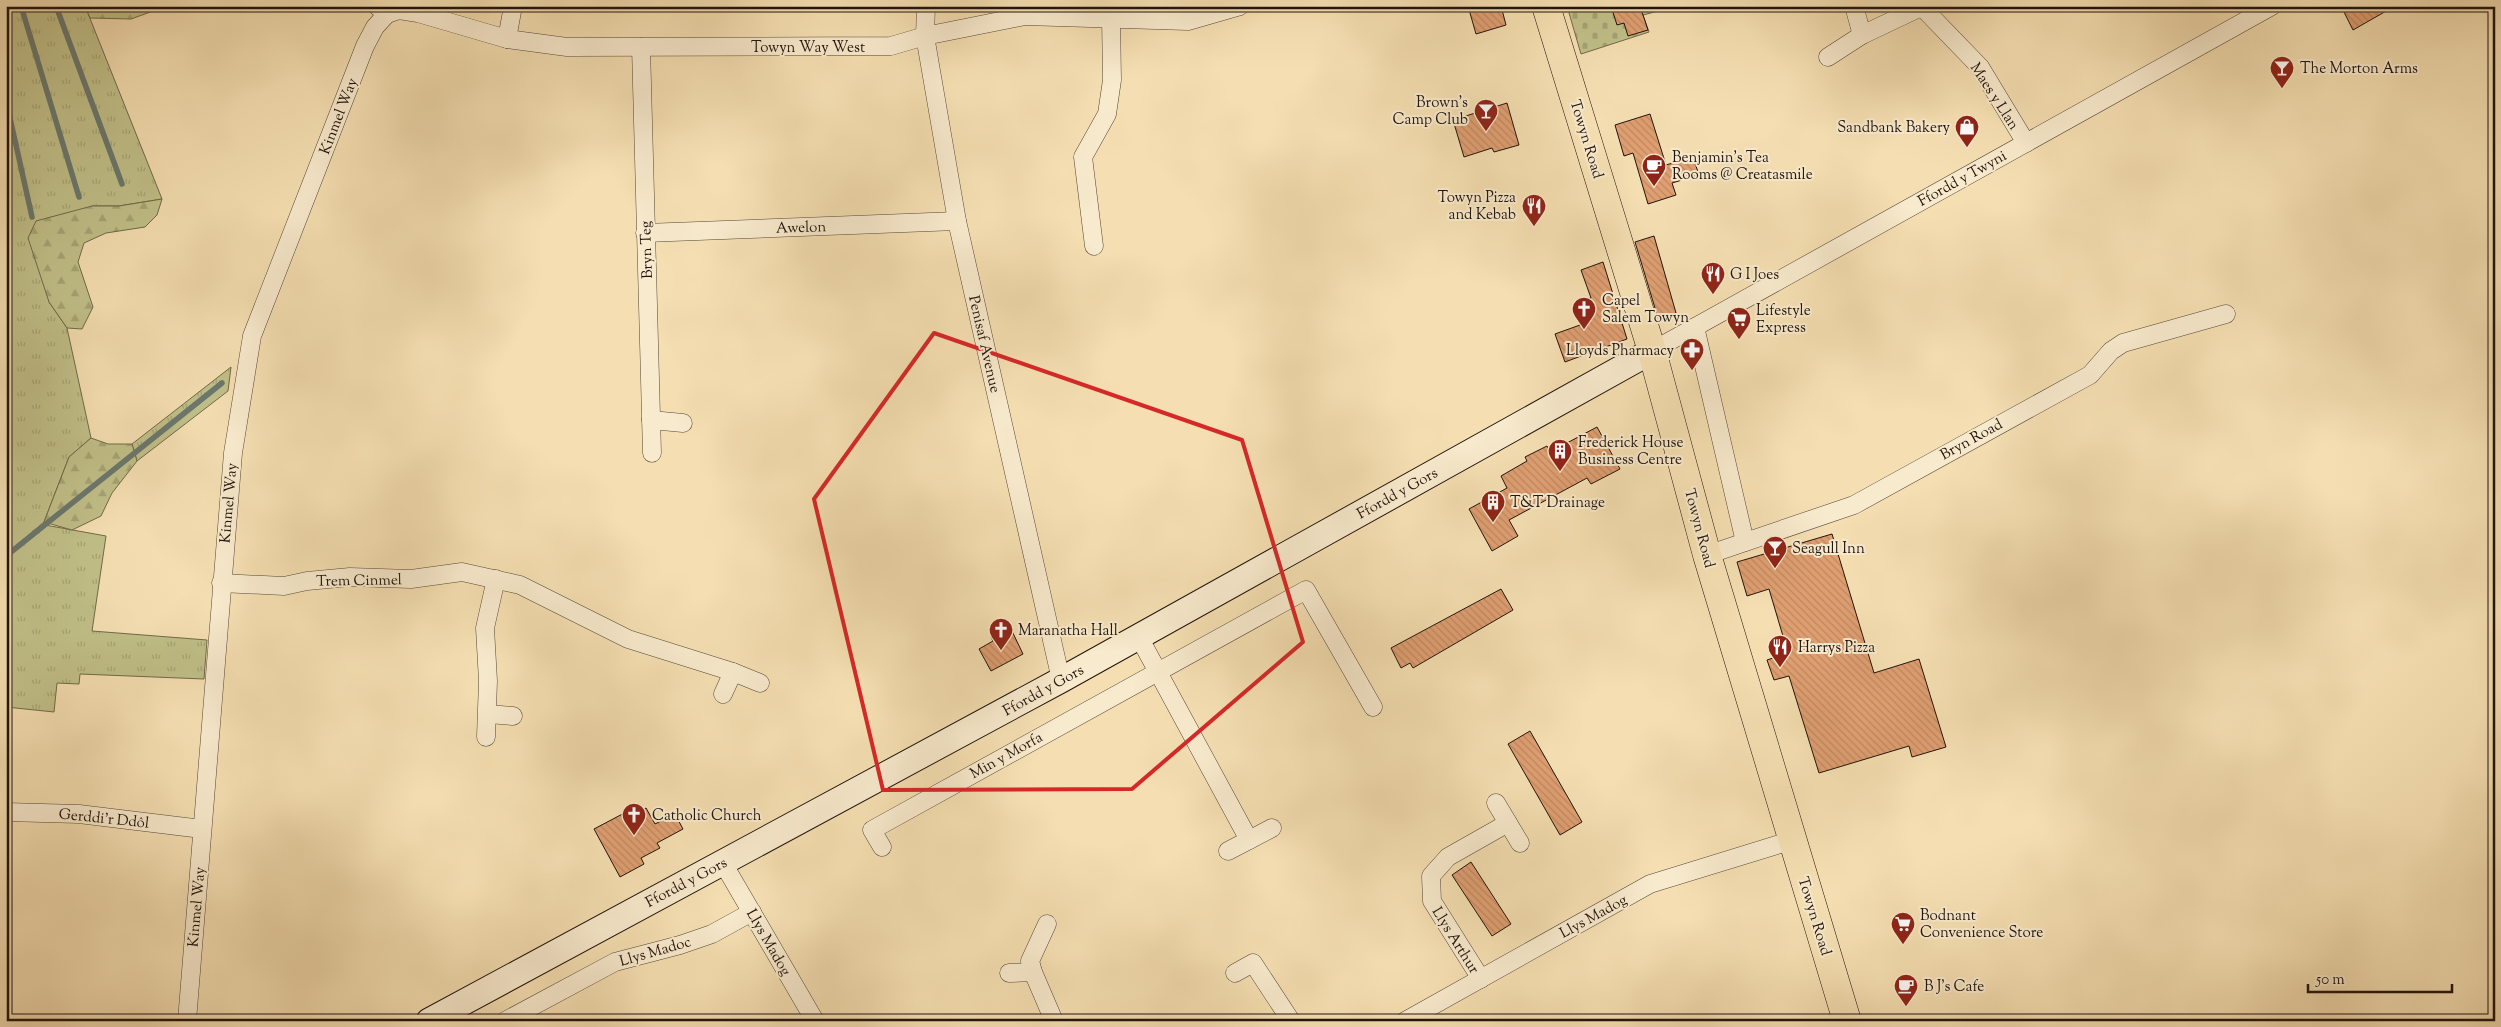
<svg xmlns="http://www.w3.org/2000/svg" width="2501" height="1027" font-family="'Sorts Mill Goudy',serif">
	<style>
		.grass { fill: url(#grass-tufts); stroke: #706a4a }
		.forest { fill: url(#forest-firs); stroke: #706a4a }
		.cemetery { fill: url(#cemetery-stones); stroke: #706a4a }
		.lines { fill: none; stroke-linecap: round; stroke-linejoin: round }
		.stream { stroke: #6a786e; stroke-width: 5.5 }
		.building { fill: url(#building-back-hatch); stroke: #20130c }
		.street-casing { stroke: #554636; stroke-width: 19 }
		.secondary-casing { stroke: #20130c; stroke-width: 27 }
		.primary-casing { stroke: #20130c; stroke-width: 29 }
		.street { stroke: #f8eacd; stroke-width: 18 }
		.secondary { stroke: #f8eacd; stroke-width: 25 }
		.primary { stroke: #f5dfb2; stroke-width: 28 }
		.marked { fill: none; stroke: #d62828; stroke-width: 4; stroke-linejoin: round }
		.labels { text-anchor: middle; stroke-width: 4; stroke-linejoin: round; paint-order: stroke }
		.street-label { font-size: 15px; fill: #20130c; stroke: #f8eacd }
		.poi-label { font-size: 15px; fill: #20130c; stroke: #f8eacd; text-anchor: start }
	</style>
	<defs>
		<pattern id="grass-tufts" width="24" height="20" patternUnits="userSpaceOnUse" patternTransform="scale(1.25)"><rect width="24" height="20" fill="#c1c089"/><path d="M3 7l-1-3M5 7V3M7 7l1-3M15 17l-1-3M17 17v-4M19 17l1-3" fill="none" stroke="#a6a475"/></pattern>
		<pattern id="forest-firs" width="22" height="20" patternUnits="userSpaceOnUse" patternTransform="scale(1.25)"><rect width="22" height="20" fill="#c1c089"/><path d="M5 1l3.5 6h-7zM16 11l3.5 6h-7z" fill="#a6a475"/></pattern>
		<pattern id="cemetery-stones" width="16" height="16" patternUnits="userSpaceOnUse" patternTransform="scale(1.25)"><rect width="16" height="16" fill="#c1c089"/><path d="M2 7V4a2 2 0 0 1 4 0v3zM10 15v-3a2 2 0 0 1 4 0v3z" fill="#a6a475"/></pattern>
		<pattern id="building-back-hatch" width="6" height="6" patternUnits="userSpaceOnUse" patternTransform="scale(1.25)"><rect width="6" height="6" fill="#df9f71"/><path d="M-1 5l2 2M0 0l6 6M5-1l2 2" fill="none" stroke="#bf8861"/></pattern>
	</defs>
	<rect width="100%" height="100%" fill="#f5dfb2"/>
	<filter id="stains"><feTurbulence type="fractalNoise" baseFrequency=".004" numOctaves="4"/><feColorMatrix values="0 0 0 0 .2 0 0 0 0 .09 0 0 0 0 .02 0 0 0 .5 -.17"/></filter>
	<radialGradient id="worn" r=".72"><stop offset=".6" stop-color="#630" stop-opacity="0"/><stop offset="1" stop-color="#630" stop-opacity=".3"/></radialGradient>
	<g class="grass">
		<path d="M6 6H85L162 199 119 206H92L49 302 67 328 91 438 69 457 44 522 6 554Z"/>
		<path d="M231 367 228 391 137 461 132 444Z"/>
		<path d="M45 525 106 536 92 631 207 640 204 679 80 674 79 684 57 683 54 712 6 707V556Z"/>
	</g>
	<g class="forest">
		<path d="M85 6H167L131 19 90 18Z"/>
		<path d="M162 199 157 215 145 227 106 233 84 243 78 262 93 307 82 329 67 328 49 302 28 238 36 221 92 206H119Z"/>
		<path d="M91 438 108 444H132L137 461 112 493 101 516 72 530 44 522 69 457Z"/>
	</g>
	<path class="cemetery" d="M1567 6H1678L1643 15 1649 32 1581 54Z"/>
	<g class="lines">
		<g class="stream">
			<path d="M21 6 79 197"/>
			<path d="M56 6 122 184"/>
			<path d="M96 6 97 7"/>
			<path d="M6 100 32 217"/>
			<path d="M6 556 222 383"/>
		</g>
	</g>
	<g class="building">
		<path d="M1468 6H1501L1506 25 1476 34Z"/>
		<path d="M1611 6H1640L1648 30 1628 36 1624 23 1617 25Z"/>
		<path d="M2341 6H2395L2353 30Z"/>
		<path d="M1507 103 1519 145 1494 152 1492 148 1464 157 1453 120Z"/>
		<path d="M1650 114 1666 165 1693 157 1699 175 1672 183 1676 195 1648 204 1633 153 1624 156 1615 125Z"/>
		<path d="M1654 236 1676 313 1658 318 1635 242Z"/>
		<path d="M1603 262 1627 339 1565 362 1555 334 1580 325 1574 303 1591 298 1581 270Z"/>
		<path d="M1597 427 1620 469 1591 484 1587 478 1509 520 1518 536 1492 551 1469 509 1507 488 1501 476 1527 461 1525 457 1547 446 1550 452Z"/>
		<path d="M1832 534 1874 673 1919 659 1946 747 1912 757 1909 746 1819 773 1789 676 1774 680 1767 660 1788 653 1769 589 1747 596 1737 562Z"/>
		<path d="M1501 589 1513 610 1413 668 1410 663 1401 668 1391 648Z"/>
		<path d="M1010 627 1023 654 991 671 979 649 993 641 991 637Z"/>
		<path d="M1530 731 1582 822 1560 835 1508 744Z"/>
		<path d="M646 808 655 824 675 814 683 829 657 843 660 848 641 858 644 864 620 877 594 829 632 809 635 815Z"/>
		<path d="M1471 862 1511 924 1492 936 1452 875Z"/>
	</g>
	<g class="lines">
		<defs>
			<g id="street">
				<path d="M926 6 925 36 957 221 1061 680"/>
				<path d="M1854 6 1862 35"/>
				<path d="M1921 6 1980 67 2026 143"/>
				<path d="M378 7 387 14 399 10 418 13 507 39 567 47 891 46 925 36 1025 16 1188 21 1240 6"/>
				<path d="M507 39 513 6"/>
				<path d="M641 47 652 453"/>
				<path d="M1828 57 1862 35 1921 7"/>
				<path d="M645 233 957 221"/>
				<path d="M1094 246 1083 157 1107 114 1112 80 1111 17"/>
				<path d="M1695 327 1745 542"/>
				<path d="M1652 351 2272 6"/>
				<path d="M651 420 683 423"/>
				<path d="M1707 555 1854 505 2090 375 2111 351 2123 343 2226 314"/>
				<path d="M221 583 284 586 307 581 350 577 411 579 462 572 520 585 628 639 733 672"/>
				<path d="M1139 637 1249 840"/>
				<path d="M723 694 733 672 760 683"/>
				<path d="M488 714 513 716"/>
				<path d="M486 737 488 681 485 628 496 579"/>
				<path d="M1496 803 1520 843"/>
				<path d="M6 812 79 814 202 829"/>
				<path d="M882 847 872 830 1306 590 1373 707"/>
				<path d="M1228 851 1272 828"/>
				<path d="M723 863 815 1021"/>
				<path d="M1047 924 1030 961 1033 972 1054 1021"/>
				<path d="M1009 973 1033 972"/>
				<path d="M1235 973 1253 963 1291 1021"/>
				<path d="M1481 979 1432 901 1431 876 1448 857 1508 823"/>
				<path d="M187 1021 233 453 252 336 365 46 375 27 387 14"/>
				<path d="M505 1021 615 962 680 945 712 934 752 912"/>
				<path d="M1405 1021 1650 884 1793 840"/>
			</g>
			<path id="secondary" d="M429 1021 1061 680 1652 351"/>
			<path id="primary" d="M1546 6 1652 351 1707 555 1847 1021"/>
		</defs>
		<use href="#street" class="street-casing"/>
		<use href="#secondary" class="secondary-casing"/>
		<use href="#primary" class="primary-casing"/>
		<use href="#street" class="street"/>
		<use href="#secondary" class="secondary"/>
		<use href="#primary" class="primary"/>
	</g>
	<path class="marked" d="M934 333 1242 440 1303 642 1132 789 883 790 814 499Z"/>
	<defs>
		<symbol id="bar-pin" viewBox="-11 -11 22 30"><path d="M0 17L-7.5 6A9.5 9.5 0 1 1 7.5 6Z" fill="#8f2418" stroke="#f8eacd"/><path d="M-6-5H6L.8 .8V4.5H3.5V6h-7V4.5H-.8V.8Z" fill="#fff"/></symbol>
		<symbol id="shop-pin" viewBox="-11 -11 22 30"><path d="M0 17L-7.5 6A9.5 9.5 0 1 1 7.5 6Z" fill="#8f2418" stroke="#f8eacd"/><path d="M-5-2.5h2.3a2.7 3.5 0 0 1 5.4 0H5L5.5 6h-11ZM-1.5-2.5h3a1.5 2.3 0 0 0-3 0Z" fill="#fff"/></symbol>
		<symbol id="cafe-pin" viewBox="-11 -11 22 30"><path d="M0 17L-7.5 6A9.5 9.5 0 1 1 7.5 6Z" fill="#8f2418" stroke="#f8eacd"/><path d="M-5.5-4.5H6V0H3Q3 3.5 0 3.5H-2.5Q-5.5 3.5-5.5 0ZM3-3.2v2h1.7v-2ZM-6 4.5H4V6H-6Z" fill="#fff"/></symbol>
		<symbol id="restaurant-pin" viewBox="-11 -11 22 30"><path d="M0 17L-7.5 6A9.5 9.5 0 1 1 7.5 6Z" fill="#8f2418" stroke="#f8eacd"/><path d="M-5-6h1v4h1v-4h1v4h1v-4h1v5L-1.5 .5V6h-2V.5L-5-1ZM5-6V6H3V1.5H1.5Q1.5-4 5-6Z" fill="#fff"/></symbol>
		<symbol id="church-pin" viewBox="-11 -11 22 30"><path d="M0 17L-7.5 6A9.5 9.5 0 1 1 7.5 6Z" fill="#8f2418" stroke="#f8eacd"/><path d="M-1.2-6h2.4v3.5h3.3v2.4h-3.3V6h-2.4V-.1h-3.3v-2.4h3.3Z" fill="#fff"/></symbol>
		<symbol id="supermarket-pin" viewBox="-11 -11 22 30"><path d="M0 17L-7.5 6A9.5 9.5 0 1 1 7.5 6Z" fill="#8f2418" stroke="#f8eacd"/><path d="M-6-5.5h2.5l.6 2H6L4.5 2H-2.5L-4.4-4H-6ZM-1.5 3.2a1.3 1.3 0 1 0 .1 0ZM3 3.2a1.3 1.3 0 1 0 .1 0Z" fill="#fff"/></symbol>
		<symbol id="pharmacy-pin" viewBox="-11 -11 22 30"><path d="M0 17L-7.5 6A9.5 9.5 0 1 1 7.5 6Z" fill="#8f2418" stroke="#f8eacd"/><path d="M-2-6h4v4h4v4h-4v4h-4v-4h-4v-4h4Z" fill="#fff"/></symbol>
		<symbol id="building-pin" viewBox="-11 -11 22 30"><path d="M0 17L-7.5 6A9.5 9.5 0 1 1 7.5 6Z" fill="#8f2418" stroke="#f8eacd"/><path d="M-4-6H4V6H1V3H-1V6H-4ZM-2.5-4.3h1.7v1.8h-1.7ZM.8-4.3h1.7v1.8H.8ZM-2.5-1h1.7V.8h-1.7ZM.8-1h1.7V.8H.8Z" fill="#fff"/></symbol>
	</defs>
	<g fill-rule="evenodd">
		<use href="#bar-pin" x="2268" y="54" width="28" height="38"/>
		<use href="#bar-pin" x="1472" y="97" width="28" height="38"/>
		<use href="#shop-pin" x="1953" y="113" width="28" height="38"/>
		<use href="#cafe-pin" x="1640" y="152" width="28" height="38"/>
		<use href="#restaurant-pin" x="1520" y="192" width="28" height="38"/>
		<use href="#restaurant-pin" x="1699" y="260" width="28" height="38"/>
		<use href="#church-pin" x="1570" y="295" width="28" height="38"/>
		<use href="#supermarket-pin" x="1725" y="305" width="28" height="38"/>
		<use href="#pharmacy-pin" x="1678" y="336" width="28" height="38"/>
		<use href="#building-pin" x="1546" y="437" width="28" height="38"/>
		<use href="#building-pin" x="1479" y="488" width="28" height="38"/>
		<use href="#bar-pin" x="1761" y="534" width="28" height="38"/>
		<use href="#church-pin" x="987" y="616" width="28" height="38"/>
		<use href="#restaurant-pin" x="1766" y="633" width="28" height="38"/>
		<use href="#church-pin" x="620" y="801" width="28" height="38"/>
		<use href="#supermarket-pin" x="1889" y="910" width="28" height="38"/>
		<use href="#cafe-pin" x="1892" y="972" width="28" height="38"/>
	</g>
	<g class="labels">
		<g class="street-label">
			<text x="808" y="52">Towyn Way West</text>
			<text transform="translate(1995 96) rotate(57)" y="5">Maes y Llan</text>
			<text transform="translate(338 116) rotate(-69)" y="5">Kinmel Way</text>
			<text transform="translate(1587 139) rotate(73)" y="5">Towyn Road</text>
			<text transform="translate(1962 178) rotate(-29)" y="5">Ffordd y Twyni</text>
			<text transform="translate(801 227) rotate(-2)" y="5">Awelon</text>
			<text transform="translate(646 250) rotate(-92)" y="5">Bryn Teg</text>
			<text transform="translate(985 344) rotate(77)" y="5">Penisaf Avenue</text>
			<text transform="translate(1971 439) rotate(-29)" y="5">Bryn Road</text>
			<text transform="translate(1397 493) rotate(-29)" y="5">Ffordd y Gors</text>
			<text transform="translate(228 503) rotate(-85)" y="5">Kinmel Way</text>
			<text transform="translate(1700 528) rotate(75)" y="5">Towyn Road</text>
			<text transform="translate(359 580) rotate(-1)" y="5">Trem Cinmel</text>
			<text transform="translate(1043 690) rotate(-29)" y="5">Ffordd y Gors</text>
			<text transform="translate(1006 755) rotate(-29)" y="5">Min y Morfa</text>
			<text transform="translate(104 818) rotate(6)" y="5">Gerddi'r Ddôl</text>
			<text transform="translate(686 882) rotate(-28)" y="5">Ffordd y Gors</text>
			<text transform="translate(196 907) rotate(-85)" y="5">Kinmel Way</text>
			<text transform="translate(1593 916) rotate(-29)" y="5">Llys Madog</text>
			<text transform="translate(1815 916) rotate(73)" y="5">Towyn Road</text>
			<text transform="translate(1456 940) rotate(58)" y="5">Llys Arthur</text>
			<text transform="translate(769 942) rotate(60)" y="5">Llys Madog</text>
			<text transform="translate(655 951) rotate(-16)" y="5">Llys Madoc</text>
		</g>
		<g class="poi-label">
			<text x="2300" y="73">The Morton Arms</text>
			<text x="1468" y="107" text-anchor="end">Brown's<tspan x="1468" dy="17">Camp Club</tspan></text>
			<text x="1950" y="132" text-anchor="end">Sandbank Bakery</text>
			<text x="1672" y="162">Benjamin's Tea<tspan x="1672" dy="17">Rooms @ Creatasmile</tspan></text>
			<text x="1516" y="202" text-anchor="end">Towyn Pizza<tspan x="1516" dy="17">and Kebab</tspan></text>
			<text x="1730" y="279">G I Joes</text>
			<text x="1602" y="305">Capel<tspan x="1602" dy="17">Salem Towyn</tspan></text>
			<text x="1756" y="315">Lifestyle<tspan x="1756" dy="17">Express</tspan></text>
			<text x="1674" y="355" text-anchor="end">Lloyds Pharmacy</text>
			<text x="1578" y="447">Frederick House<tspan x="1578" dy="17">Business Centre</tspan></text>
			<text x="1510" y="507">T&amp;T Drainage</text>
			<text x="1792" y="553">Seagull Inn</text>
			<text x="1018" y="635">Maranatha Hall</text>
			<text x="1798" y="652">Harrys Pizza</text>
			<text x="652" y="820">Catholic Church</text>
			<text x="1920" y="920">Bodnant<tspan x="1920" dy="17">Convenience Store</tspan></text>
			<text x="1924" y="991">B J's Cafe</text>
		</g>
	</g>
	<rect width="2501" height="1027" fill="none" stroke="#f5dfb2" stroke-width="25"/>
	<rect x="8" y="8" width="2486" height="1012" fill="none" stroke="#20130c" stroke-width="2.5"/>
	<rect x="12" y="12" width="2476" height="1002" fill="none" stroke="#20130c"/>
	<path d="M2308 984v8h144v-8" fill="none" stroke="#20130c" stroke-width="2.5"/>
	<text x="2316" y="984" font-size="15" fill="#20130c" stroke="#f8eacd" stroke-width="4" paint-order="stroke">50 m</text>
	<rect width="100%" height="100%" filter="url(#stains)"/>
	<rect width="100%" height="100%" fill="url(#worn)"/>
</svg>
